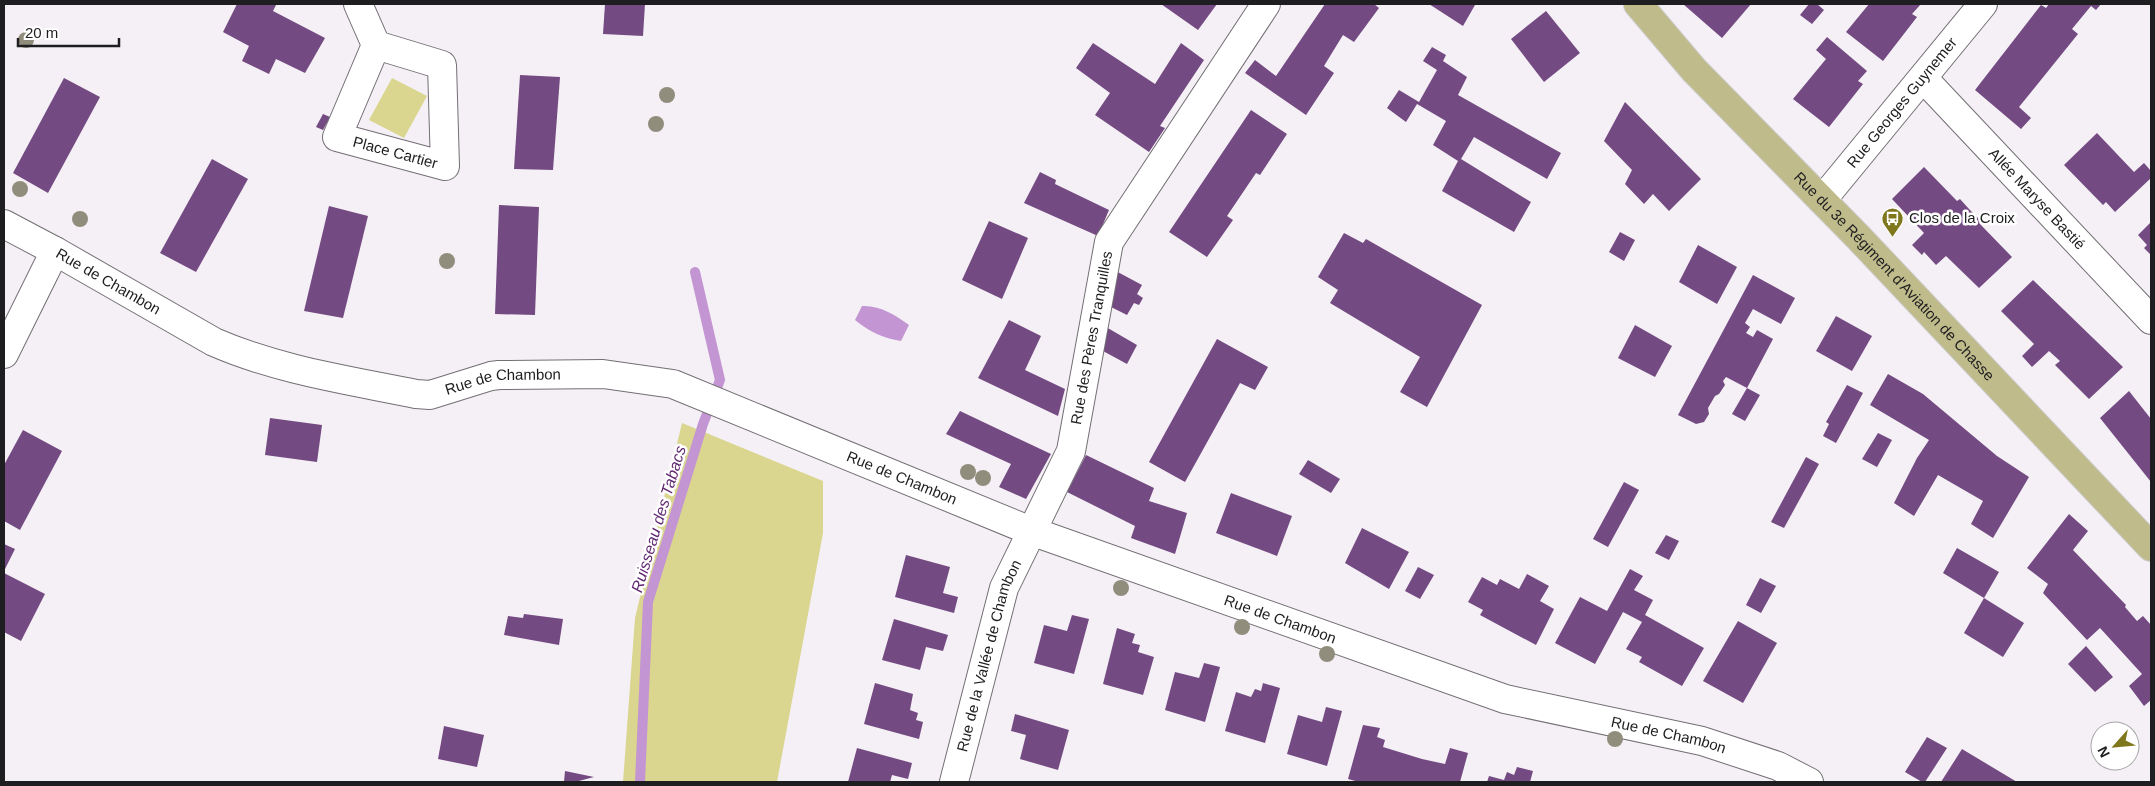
<svg xmlns="http://www.w3.org/2000/svg" width="2155" height="786" font-family="Helvetica,sans-serif">
	<style>
		.green { fill: #dad58f }
		.water { fill: #c395d2 }
		.lines { fill: none; stroke-linecap: round; stroke-linejoin: round }
		.stream { stroke: #c395d2; stroke-width: 10 }
		.building { fill: #744a82 }
		.minor-casing { stroke: #736f74; stroke-width: 30 }
		.major-casing { stroke: #cecdce; stroke-width: 30 }
		.minor { stroke: #fff; stroke-width: 28 }
		.major { stroke: #bfbb8b; stroke-width: 28 }
		.tree { fill: #918d7d }
		.labels { text-anchor: middle; stroke-width: 5; stroke-linejoin: round; paint-order: stroke }
		.street-label { font-size: 15px; fill: #1e1d1f; stroke: #fff }
		.poi-label { font-size: 15px; fill: #1e1d1f; stroke: #fff; text-anchor: start }
		.water-label { font-size: 16px; font-style: italic; fill: #612973; stroke: #fff }
	</style>
	<rect width="100%" height="100%" fill="#f5f0f6"/>
	<g class="green">
		<path d="M392 78 427 96 404 138 369 120Z"/>
		<path d="M682 423 823 481V533L777 782H623L635 618Z"/>
	</g>
	<path class="water" d="M862 306C880 305 895 315 909 325L901 341C883 338 870 332 855 320Z"/>
	<g class="lines">
		<path class="stream" d="M640 782 648 602 703 424 720 380 695 272"/>
	</g>
	<g class="building">
		<path d="M237 4H273L276 5 273 11 325 38 305 73 276 59 269 74 242 61 249 46 223 32Z"/>
		<path d="M605 4H645L643 36 603 34Z"/>
		<path d="M1161 4H1217L1198 30Z"/>
		<path d="M1325 4H1374L1379 8 1354 42 1343 35 1324 66 1334 73 1306 115 1245 73 1255 60 1276 76Z"/>
		<path d="M1429 4H1473L1475 5 1463 26Z"/>
		<path d="M1683 4H1751L1722 38Z"/>
		<path d="M1809 4H1817L1824 10 1812 24 1800 15Z"/>
		<path d="M1869 4H1921L1912 14 1917 17 1883 61 1846 32Z"/>
		<path d="M2049 4H2101L2096 10 2091 6 2072 29 2078 34 2019 107 2031 118 2021 129 1975 90 2041 5 2046 8Z"/>
		<path d="M1546 11 1580 53 1544 82 1511 39Z"/>
		<path d="M1827 37 1867 71 1858 81 1863 84 1829 127 1793 99 1826 59 1816 50Z"/>
		<path d="M1093 43 1155 84 1181 43 1204 60 1160 126 1165 128 1149 152 1095 115 1110 93 1076 68Z"/>
		<path d="M1432 47 1446 55 1443 61 1467 77 1458 95 1561 153 1547 179 1474 137 1461 159 1531 202 1514 232 1442 191 1458 161 1433 145 1446 121 1417 104 1406 122 1387 108 1399 90 1419 102 1437 70 1423 61Z"/>
		<path d="M520 75 560 77 553 170 514 169Z"/>
		<path d="M64 78 100 97 48 193 13 173Z"/>
		<path d="M1625 102 1701 179 1669 211 1653 194 1644 204 1625 184 1632 170 1604 141Z"/>
		<path d="M1251 110 1287 134 1260 175 1256 173 1227 216 1233 220 1207 257 1169 232Z"/>
		<path d="M323 114 330 117 323 130 316 127Z"/>
		<path d="M2097 133 2134 172 2144 163 2151 171V178L2115 212 2106 202 2103 205 2064 165Z"/>
		<path d="M212 159 248 179 196 272 160 253Z"/>
		<path d="M1924 167 1957 201 1960 199 1969 209 1981 221 1979 223 2012 257 1979 288 1946 256 1936 265 1924 252 1922 255 1912 245 1924 233 1892 199Z"/>
		<path d="M1040 172 1056 180 1055 184 1109 210 1098 236 1024 203Z"/>
		<path d="M499 205 539 207 535 315 495 314Z"/>
		<path d="M329 206 368 216 343 318 304 311Z"/>
		<path d="M989 221 1028 238 1002 299 962 280Z"/>
		<path d="M2151 222V255L2144 248 2147 245 2138 235Z"/>
		<path d="M1620 232 1635 240 1624 261 1609 252Z"/>
		<path d="M1344 233 1363 243 1366 239 1482 305 1427 407 1400 392 1420 357 1330 303 1338 290 1318 277Z"/>
		<path d="M1698 245 1737 267 1717 304 1679 282Z"/>
		<path d="M1114 270 1142 285 1137 294 1143 298 1139 305 1134 303 1127 315 1109 306Z"/>
		<path d="M1753 275 1795 298 1781 324 1753 309 1745 323 1750 327 1746 333 1753 337 1757 330 1773 339 1747 388 1726 377 1723 381 1725 385 1719 394 1715 396 1708 408 1709 414 1704 422 1696 424 1678 415Z"/>
		<path d="M2033 280 2123 367 2089 399 2055 365 2060 361 2049 351 2032 367 2022 356 2034 344 2001 311Z"/>
		<path d="M1836 316 1872 336 1852 371 1816 351Z"/>
		<path d="M1009 320 1041 336 1025 370 1065 389 1058 416 978 378Z"/>
		<path d="M1635 325 1672 346 1655 377 1618 358Z"/>
		<path d="M1106 327 1137 345 1127 364 1103 351Z"/>
		<path d="M1217 339 1268 367 1255 390 1240 383 1185 482 1149 462Z"/>
		<path d="M1888 374 1923 394 1997 456 2029 477 1993 538 1971 524 1983 501 1938 475 1914 516 1894 503 1917 458 1929 440 1870 405Z"/>
		<path d="M1847 385 1863 393 1836 443 1823 436 1829 424 1826 422Z"/>
		<path d="M1747 388 1760 395 1745 421 1732 414Z"/>
		<path d="M2129 391 2151 419V482L2100 418Z"/>
		<path d="M960 411 1051 454 1026 499 999 487 1011 464 946 434Z"/>
		<path d="M270 418 322 425 317 462 265 455Z"/>
		<path d="M23 430 62 451 20 530 4 521V465Z"/>
		<path d="M1878 433 1892 440 1877 467 1862 459Z"/>
		<path d="M1086 455 1154 488 1149 501 1187 513 1175 554 1131 538 1135 526 1067 492Z"/>
		<path d="M1806 457 1819 464 1784 528 1771 522Z"/>
		<path d="M1308 460 1340 479 1331 493 1299 474Z"/>
		<path d="M1624 482 1639 490 1608 547 1593 539Z"/>
		<path d="M1231 493 1292 516 1277 556 1216 533Z"/>
		<path d="M2069 514 2088 531 2073 550 2126 605 2125 607 2137 621 2143 616 2151 625V700L2144 706 2129 686 2142 674 2100 628 2087 640 2043 593 2048 584 2027 568Z"/>
		<path d="M1362 528 1409 552 1389 589 1345 563Z"/>
		<path d="M1666 535 1679 541 1669 560 1655 553Z"/>
		<path d="M4 544 15 549 4 571Z"/>
		<path d="M1957 548 1999 572 1984 598 1943 573Z"/>
		<path d="M906 555 950 567 943 593 958 597 954 613 895 597Z"/>
		<path d="M1418 567 1434 575 1420 599 1405 591Z"/>
		<path d="M1630 569 1643 576 1634 590 1653 600 1645 615 1704 648 1682 686 1639 662 1642 657 1626 649 1642 622 1623 612 1595 664 1555 643 1580 597 1607 611Z"/>
		<path d="M4 573 45 594 21 641 4 632Z"/>
		<path d="M1527 574 1549 586 1540 601 1554 609 1536 645 1480 615 1483 610 1468 602 1482 577 1497 585 1500 579 1519 589Z"/>
		<path d="M1760 578 1776 586 1761 613 1746 605Z"/>
		<path d="M1984 598 2024 623 2003 657 1964 633Z"/>
		<path d="M524 614 563 619 559 645 504 635 508 616 523 618Z"/>
		<path d="M1072 615 1089 619 1074 674 1034 663 1044 625 1067 631Z"/>
		<path d="M894 619 948 635 943 651 926 647 920 670 882 660Z"/>
		<path d="M1738 621 1777 643 1743 703 1703 681Z"/>
		<path d="M1117 628 1135 634 1132 643 1140 645 1138 652 1154 657 1143 695 1103 684Z"/>
		<path d="M2086 646 2113 677 2095 692 2068 664Z"/>
		<path d="M1204 663 1220 667 1205 722 1165 710 1175 672 1199 678Z"/>
		<path d="M875 683 913 694 910 710 918 713 916 720 923 722 919 739 864 724Z"/>
		<path d="M1263 683 1280 688 1265 743 1225 731 1236 692 1251 697 1255 689 1261 691Z"/>
		<path d="M1326 707 1342 711 1327 766 1287 754 1298 715 1322 722Z"/>
		<path d="M1015 714 1069 730 1058 770 1020 759 1026 735 1011 731Z"/>
		<path d="M1363 725 1380 728 1377 737 1385 740 1383 747 1422 759 1445 764 1450 748 1468 753 1460 782H1359L1348 779Z"/>
		<path d="M444 726 484 735 477 767 438 759Z"/>
		<path d="M1927 737 1947 748 1925 782H1922L1905 772Z"/>
		<path d="M857 748 912 763 908 779 892 775 890 782H848Z"/>
		<path d="M1962 749 2017 782H1941Z"/>
		<path d="M1517 767 1533 771 1530 782H1487L1489 776 1504 780 1507 772 1514 775Z"/>
		<path d="M565 771 594 777 575 782H564Z"/>
	</g>
	<g class="lines">
		<defs>
			<g id="minor">
				<path id="s1" d="M358 4 376 45 337 137 445 166 442 65 376 45"/>
				<path id="s2" d="M1923 78 2151 320"/>
				<path id="s3" d="M1822 200 1983 4"/>
				<path id="s4" d="M4 224 55 251 214 342C278 370 348 380 416 394L430 395 491 376 499 375 603 374 673 384 1031 531 1505 699 1702 741 1778 766 1809 782"/>
				<path d="M4 354 55 251"/>
				<path id="s5" d="M954 782 1004 588 1071 451 1109 242 1266 4"/>
			</g>
			<g id="major">
				<path id="s6" d="M1638 4 1694 70 1859 238 2151 547"/>
			</g>
		</defs>
		<use href="#minor" class="minor-casing"/>
		<use href="#major" class="major-casing"/>
		<use href="#minor" class="minor"/>
		<use href="#major" class="major"/>
	</g>
	<g class="tree">
		<circle cx="26" cy="40" r="8"/>
		<circle cx="667" cy="95" r="8"/>
		<circle cx="656" cy="124" r="8"/>
		<circle cx="20" cy="189" r="8"/>
		<circle cx="80" cy="219" r="8"/>
		<circle cx="447" cy="261" r="8"/>
		<circle cx="968" cy="472" r="8"/>
		<circle cx="983" cy="478" r="8"/>
		<circle cx="1121" cy="588" r="8"/>
		<circle cx="1242" cy="627" r="8"/>
		<circle cx="1327" cy="654" r="8"/>
		<circle cx="1615" cy="739" r="8"/>
	</g>
	<defs>
		<symbol id="bus-pin" viewBox="-11 -11 22 30"><path d="M0 17L-7.5 6A9.5 9.5 0 1 1 7.5 6Z" fill="#7f771b" stroke="#fff"/><path d="M-5-6H5V4H4V6H2V4H-2V6H-4V4H-5ZM-3.5-4V0h7V-4ZM-3.5 1.2v1.5H-2V1.2ZM2 1.2v1.5H3.5V1.2Z" fill="#fff"/></symbol>
	</defs>
	<g fill-rule="evenodd">
		<use href="#bus-pin" x="1880" y="206" width="25" height="34"/>
	</g>
	<g class="labels">
		<g class="street-label">
			<text dy="5" stroke="none"><textPath href="#s3" startOffset="126">Rue Georges Guynemer</textPath></text>
			<text dy="5" stroke="none"><textPath href="#s1" startOffset="205">Place Cartier</textPath></text>
			<text dy="5" stroke="none"><textPath href="#s2" startOffset="166">Allée Maryse Bastié</textPath></text>
			<text dy="5" stroke="none"><textPath href="#s6" startOffset="374">Rue du 3e Régiment d'Aviation de Chasse</textPath></text>
			<text dy="5" stroke="none"><textPath href="#s4" startOffset="119">Rue de Chambon</textPath></text>
			<text dy="5" stroke="none"><textPath href="#s5" startOffset="468">Rue des Pères Tranquilles</textPath></text>
			<text dy="5" stroke="none"><textPath href="#s4" startOffset="539">Rue de Chambon</textPath></text>
			<text dy="5" stroke="none"><textPath href="#s4" startOffset="958">Rue de Chambon</textPath></text>
			<text dy="5" stroke="none"><textPath href="#s4" startOffset="1362">Rue de Chambon</textPath></text>
			<text dy="5" stroke="none"><textPath href="#s5" startOffset="131">Rue de la Vallée de Chambon</textPath></text>
			<text dy="5" stroke="none"><textPath href="#s4" startOffset="1768">Rue de Chambon</textPath></text>
		</g>
		<g class="poi-label">
			<text x="1909" y="223">Clos de la Croix</text>
		</g>
		<g class="water-label">
			<text transform="translate(658 519) rotate(-73)" y="6">Ruisseau des Tabacs</text>
		</g>
	</g>
	<rect width="2155" height="786" fill="none" stroke="#1e1d1f" stroke-width="10"/>
	<g transform="translate(2115 746) rotate(243)"><circle r="24" fill="#ffffff" stroke="#a5a5a5"/>
	<path d="M0-4L9 19L0 12L-9 19Z" fill="#7f771b"/>
	<text y="-8" font-size="14" font-weight="bold" text-anchor="middle" fill="#1e1d1f">N</text>
	</g>
	<path d="M18 38v8h101v-8" fill="none" stroke="#1e1d1f" stroke-width="2.5"/>
	<text x="25" y="38" font-size="15" fill="#1e1d1f" stroke="#ffffff" stroke-width="4" paint-order="stroke">20 m</text>
</svg>
